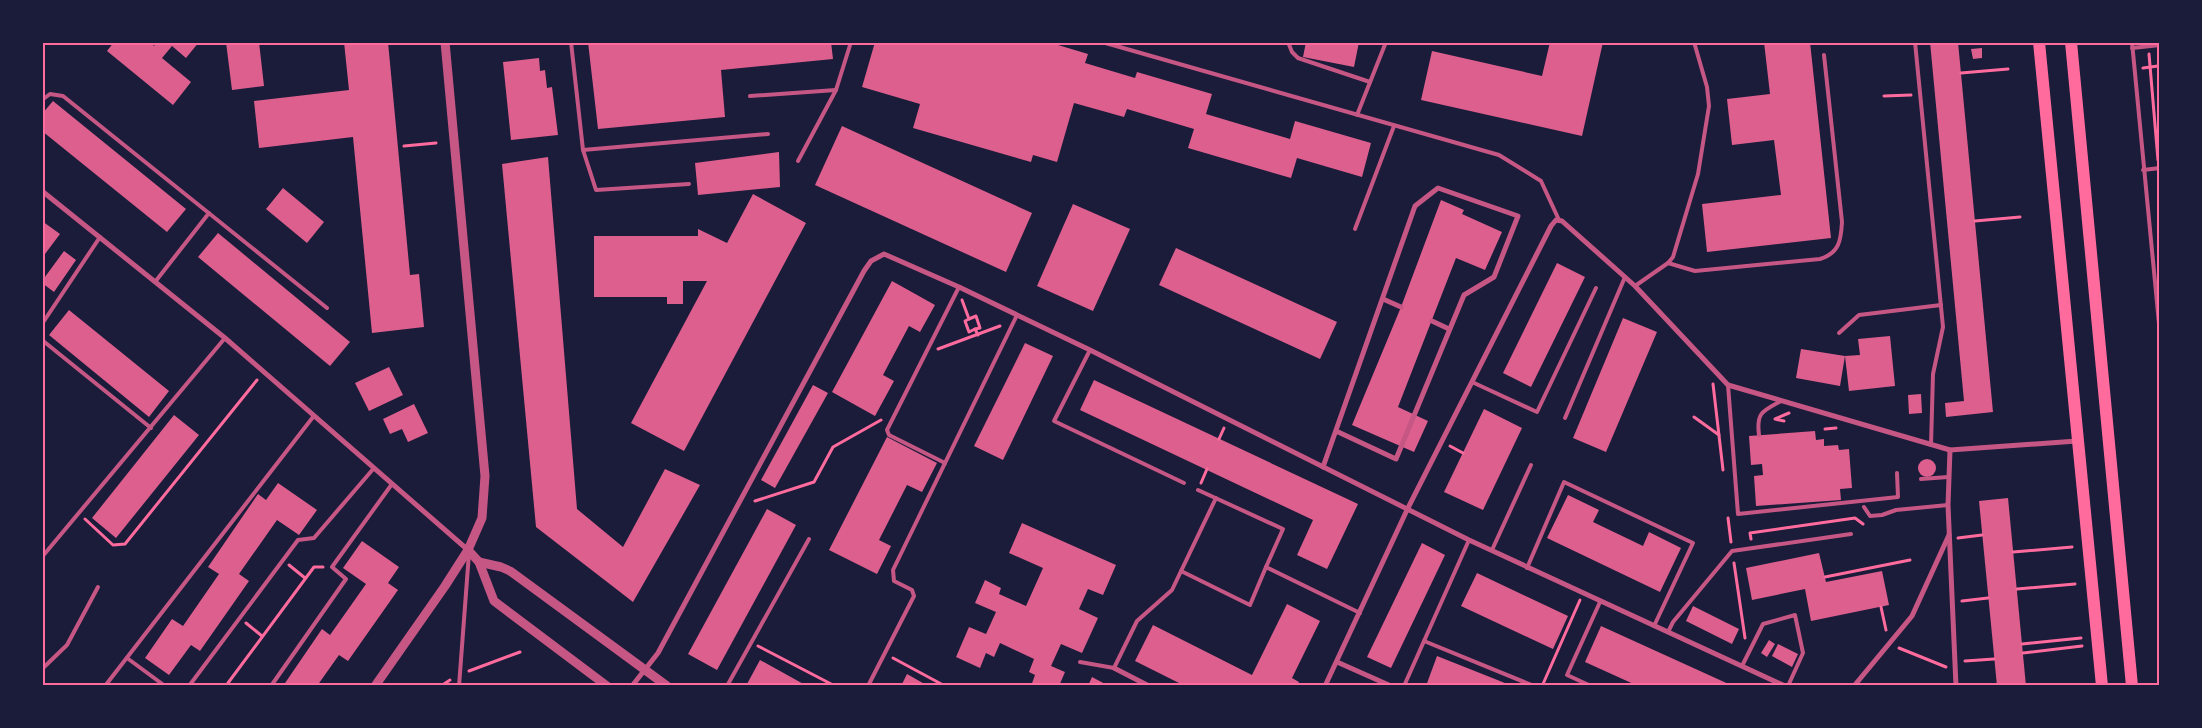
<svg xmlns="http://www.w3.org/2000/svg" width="2202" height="728" font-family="Commissioner,sans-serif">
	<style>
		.building { fill: #dd5f8e }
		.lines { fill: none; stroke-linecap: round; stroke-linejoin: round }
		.path { stroke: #ff6b9d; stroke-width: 3 }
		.service { stroke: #c65784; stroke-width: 4 }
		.minor { stroke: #c65784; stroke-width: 5 }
		.tertiary { stroke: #c65784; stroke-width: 9 }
		.primary { stroke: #ff6b9d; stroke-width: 12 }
		.neatline { fill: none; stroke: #ff6b9d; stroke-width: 2 }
	</style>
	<rect width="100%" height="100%" fill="#1b1b3a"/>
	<g class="building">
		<path d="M114 42H150L154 46 157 42H199L186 58 172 46 162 58 191 82 173 105 107 51Z"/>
		<path d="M226 42H259L264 86 232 90Z"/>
		<path d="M344 42H388L410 275 419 274 424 327 372 333 353 137 259 148 254 101 349 90Z"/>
		<path d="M588 42H831L833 59 721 70 725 117 598 129Z"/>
		<path d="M875 42H1048L1088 54 1085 63 1135 78 1137 72 1212 94 1206 114 1290 139 1295 121 1371 143 1362 177 1297 158 1291 178 1188 148 1194 129 1127 109 1124 117 1074 103 1057 162 1033 155 1031 162 913 128 920 104 862 87Z"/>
		<path d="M1306 42H1359L1354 67 1303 57Z"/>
		<path d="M1550 42H1603L1582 136 1421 100 1432 51 1542 76Z"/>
		<path d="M1764 42H1810L1831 238 1707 252 1702 204 1781 195 1774 140 1732 145 1727 99 1770 94Z"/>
		<path d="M1930 42H1958L1993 412 1946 417 1945 403 1964 401Z"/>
		<path d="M1982 48V58L1973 59 1971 49Z"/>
		<path d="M539 58 540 71 545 70 547 88 552 87 558 135 511 140 503 62Z"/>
		<path d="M53 101 186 209 167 232 42 131V114Z"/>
		<path d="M842 126 1032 213 1006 272 815 185Z"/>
		<path d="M779 152 780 187 698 195 695 163Z"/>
		<path d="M548 157 577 509 623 547 665 469 700 485 633 602 536 527 502 164Z"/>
		<path d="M283 188 324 222 307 243 266 209Z"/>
		<path d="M753 194 806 223 684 451 631 423 707 281H683V304H667V297H594V236H698V229L727 243Z"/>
		<path d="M1441 200 1464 210 1462 214 1502 232 1485 270 1456 258 1398 407 1428 421 1414 452 1352 425 1401 307Z"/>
		<path d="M1073 204 1130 229 1093 311 1037 286Z"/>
		<path d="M42 221 60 234 42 258Z"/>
		<path d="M218 233 350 342 330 366 198 257Z"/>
		<path d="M1176 248 1337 322 1320 359 1159 285Z"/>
		<path d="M64 251 76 260 54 292 42 283V281Z"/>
		<path d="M1557 263 1585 277 1531 387 1503 373Z"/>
		<path d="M892 281 935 305 920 332 909 326 883 375 894 381 875 416 832 392Z"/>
		<path d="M69 310 169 391 149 417 49 335Z"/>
		<path d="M1623 318 1657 332 1606 452 1573 438Z"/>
		<path d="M1890 336 1895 386 1849 391 1845 356 1840 386 1796 378 1801 349 1845 356 1860 355 1858 339Z"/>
		<path d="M1025 343 1053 356 1003 460 974 446Z"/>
		<path d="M389 367 403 395 369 411 355 383Z"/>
		<path d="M1094 380 1358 504 1327 569 1297 555 1313 520 1080 410Z"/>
		<path d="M813 385 828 393 775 488 761 480Z"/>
		<path d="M1921 394 1922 413 1909 414 1908 395Z"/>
		<path d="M414 404 428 433 408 442 402 429 390 434 383 419Z"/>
		<path d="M1484 409 1522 428 1483 510 1444 492Z"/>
		<path d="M174 415 199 435 116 538 92 518Z"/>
		<path d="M1815 431 1816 440 1824 439V446L1838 445 1839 450 1849 449 1852 488 1840 489 1841 500 1756 506 1754 476 1763 475 1762 464 1751 465 1749 436Z"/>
		<path d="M887 437 937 463 922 492 907 485 879 540 891 546 877 574 829 550Z"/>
		<circle cx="1927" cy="468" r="9"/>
		<path d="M278 483 317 510 299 535 277 520 239 574 249 581 200 651 191 645 169 675 145 658 172 619 183 626 219 574 208 567 258 494 266 500Z"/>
		<path d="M1568 495 1599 510 1593 522 1643 546 1649 532 1681 548 1660 592 1547 538Z"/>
		<path d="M2008 498 2026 686H1997L1979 501Z"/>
		<path d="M767 509 796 525 717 670 688 654Z"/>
		<path d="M1022 523 1116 565 1103 595 1088 589 1079 609 1098 618 1082 653 1061 644 1051 666 1065 672 1059 686H1031L1035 675 1029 672 1034 659 1000 643 994 657 986 653 980 668 956 657 969 627 986 634 996 612 975 603 985 580 1001 588 999 594 1026 606 1043 568 1009 553Z"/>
		<path d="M362 541 399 567 388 583 398 590 348 661 339 655 317 686H283L322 629 330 635 366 584 343 568Z"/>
		<path d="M1422 543 1445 555 1391 668 1367 657Z"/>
		<path d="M1819 553 1826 582 1882 571 1889 605 1811 621 1805 589 1752 600 1746 568Z"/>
		<path d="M1477 573 1568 616 1553 649 1461 606Z"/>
		<path d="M1287 604 1320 621 1292 678 1299 682 1297 686H1185L1135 661 1153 625 1252 675Z"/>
		<path d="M1693 606 1739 629 1732 644 1686 621Z"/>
		<path d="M1601 626 1733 686H1638L1585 662Z"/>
		<path d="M1769 640 1775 644 1767 657 1761 653Z"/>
		<path d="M1778 644 1798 654 1792 667 1772 656Z"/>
		<path d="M1437 656 1510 685V686H1426Z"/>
		<path d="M760 660 807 686 747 684Z"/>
		<path d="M907 674 928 686H901Z"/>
		<path d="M1092 677 1109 686H1088Z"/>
	</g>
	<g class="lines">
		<g class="path">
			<path d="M2149 54 2158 160"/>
			<path d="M2143 68 2158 66"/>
			<path d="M1961 73 2008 69"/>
			<path d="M1884 96 1911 95"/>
			<path d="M404 146 436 143"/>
			<path d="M1975 221 2020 217"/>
			<path d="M962 300 969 319 965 321 969 332 975 329 978 335"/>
			<path d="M969 319 976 316 980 328 975 329"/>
			<path d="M938 349 1000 326"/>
			<path d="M1713 384 1723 470"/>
			<path d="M1694 417 1719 435"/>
			<path d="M1784 421 1775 419 1789 413"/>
			<path d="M1825 429 1836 428"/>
			<path d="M1219 439 1224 428"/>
			<path d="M1450 446 1463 453"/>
			<path d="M1201 483 1207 469"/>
			<path d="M755 501 814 482 833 447 881 420"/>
			<path d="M1728 518 1731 542"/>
			<path d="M85 519 113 545 125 544 257 380"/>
			<path d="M1958 538 1982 535"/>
			<path d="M1751 539 1750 533 1855 518 1863 524"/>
			<path d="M2013 552 2072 547"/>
			<path d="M1734 563 1745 638"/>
			<path d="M289 565 305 578"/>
			<path d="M1825 577 1910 560"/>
			<path d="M2017 589 2075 584"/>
			<path d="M1962 601 1988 598"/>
			<path d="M1881 607 1886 630"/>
			<path d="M246 623 262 636"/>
			<path d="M2022 644 2081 638"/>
			<path d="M758 646 835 686"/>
			<path d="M1899 648 1946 667"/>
			<path d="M2023 653 2082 646"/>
			<path d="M893 658 945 686"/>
			<path d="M1965 661 1994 659"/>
			<path d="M469 671 520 652"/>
			<path d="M1543 684 1580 600"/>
			<path d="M231 686 228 683 314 567H323"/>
			<path d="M441 686 450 680"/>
		</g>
		<g class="service">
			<path d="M571 42 583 150 596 190 689 184"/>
			<path d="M1102 42 1499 155 1541 181 1559 220"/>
			<path d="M1288 42 1292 52 1298 58 1370 82"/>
			<path d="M1915 42 1943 327 1933 374 1931 445"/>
			<path d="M2132 42 2160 334"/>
			<path d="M2132 48 2160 45"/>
			<path d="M750 96 836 90"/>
			<path d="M42 100 50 94 63 96 327 308"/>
			<path d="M1357 115 1386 42"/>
			<path d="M583 150 768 134"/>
			<path d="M798 161 836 90 851 42"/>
			<path d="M2143 170 2160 168"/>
			<path d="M1355 229 1394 126"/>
			<path d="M1668 263 1695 271 1820 259C1839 253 1841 241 1842 222L1824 55"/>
			<path d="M155 282 209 213"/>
			<path d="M1635 286 1668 263 1673 257 1698 174 1709 106 1707 87 1694 42"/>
			<path d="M42 324 100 237"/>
			<path d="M1839 333 1859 315 1941 305"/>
			<path d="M42 340 151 428"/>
			<path d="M1090 350 1054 421 1184 483"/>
			<path d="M1472 382 1537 412 1596 288"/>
			<path d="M1728 385 1738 514 1898 497 1897 473"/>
			<path d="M1565 418 1625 277"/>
			<path d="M1759 435C1756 412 1763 411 1781 401"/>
			<path d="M945 463 889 435 887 430 959 287"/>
			<path d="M1921 479 1948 477"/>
			<path d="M1198 490 1283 529 1266 567 1360 613"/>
			<path d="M1864 507 1870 516 1882 515 1896 510 1948 505"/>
			<path d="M1492 550 1531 465"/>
			<path d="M42 557 225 338"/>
			<path d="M1527 568 1564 482 1693 543 1654 626"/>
			<path d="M1181 571 1250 605 1266 567"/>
			<path d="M1668 632 1673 622 1732 551 1851 534"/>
			<path d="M1424 641 1534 686"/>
			<path d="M127 658 165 686"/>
			<path d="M1080 662 1114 668 1137 621 1172 590 1216 498"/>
			<path d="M1742 666 1763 624 1795 615 1803 653 1788 686"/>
			<path d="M42 669 67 645 98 587"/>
			<path d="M105 686 313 417"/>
			<path d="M189 686 298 540 314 538 374 468"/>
			<path d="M271 686 346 579 332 567 392 484"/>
			<path d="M459 686 469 553"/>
			<path d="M727 686 809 539"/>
			<path d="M868 686 914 596 912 590 894 581 893 570 1017 315"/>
			<path d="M1404 686 1469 540"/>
			<path d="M1591 686 1567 675 1600 602"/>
		</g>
		<g class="minor">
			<path d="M42 191 225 338 468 550"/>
			<path d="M1383 299 1401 307"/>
			<path d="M1432 321 1449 329"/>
			<path d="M1950 450 1948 505 1956 686"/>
			<path d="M1323 467 1415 206 1438 188 1518 216 1494 277 1464 295 1396 459 1336 431"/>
			<path d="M1337 662 1391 686"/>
			<path d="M1114 668 1149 686"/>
			<path d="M632 686 658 653 864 271 871 261 884 254 959 287 1090 350 1469 540 1785 686"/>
			<path d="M1325 686 1407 510 1551 226 1556 220 1562 221 1635 286 1728 385 1950 450 2077 441"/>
			<path d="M1854 686 1912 616 1949 535"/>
		</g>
		<g class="tertiary">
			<path d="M468 550 479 562 494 601 607 686"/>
			<path d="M479 562 501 567 510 571 667 686"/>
			<path d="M375 686 445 586 468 550 482 518 485 476 445 42"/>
		</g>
		<g class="primary">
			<path d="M2039 42 2102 686"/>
			<path d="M2071 42 2132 686"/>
		</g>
	</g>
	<rect width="2202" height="728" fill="none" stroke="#1b1b3a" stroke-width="88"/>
	<rect x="44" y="44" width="2114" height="640" class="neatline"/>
</svg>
